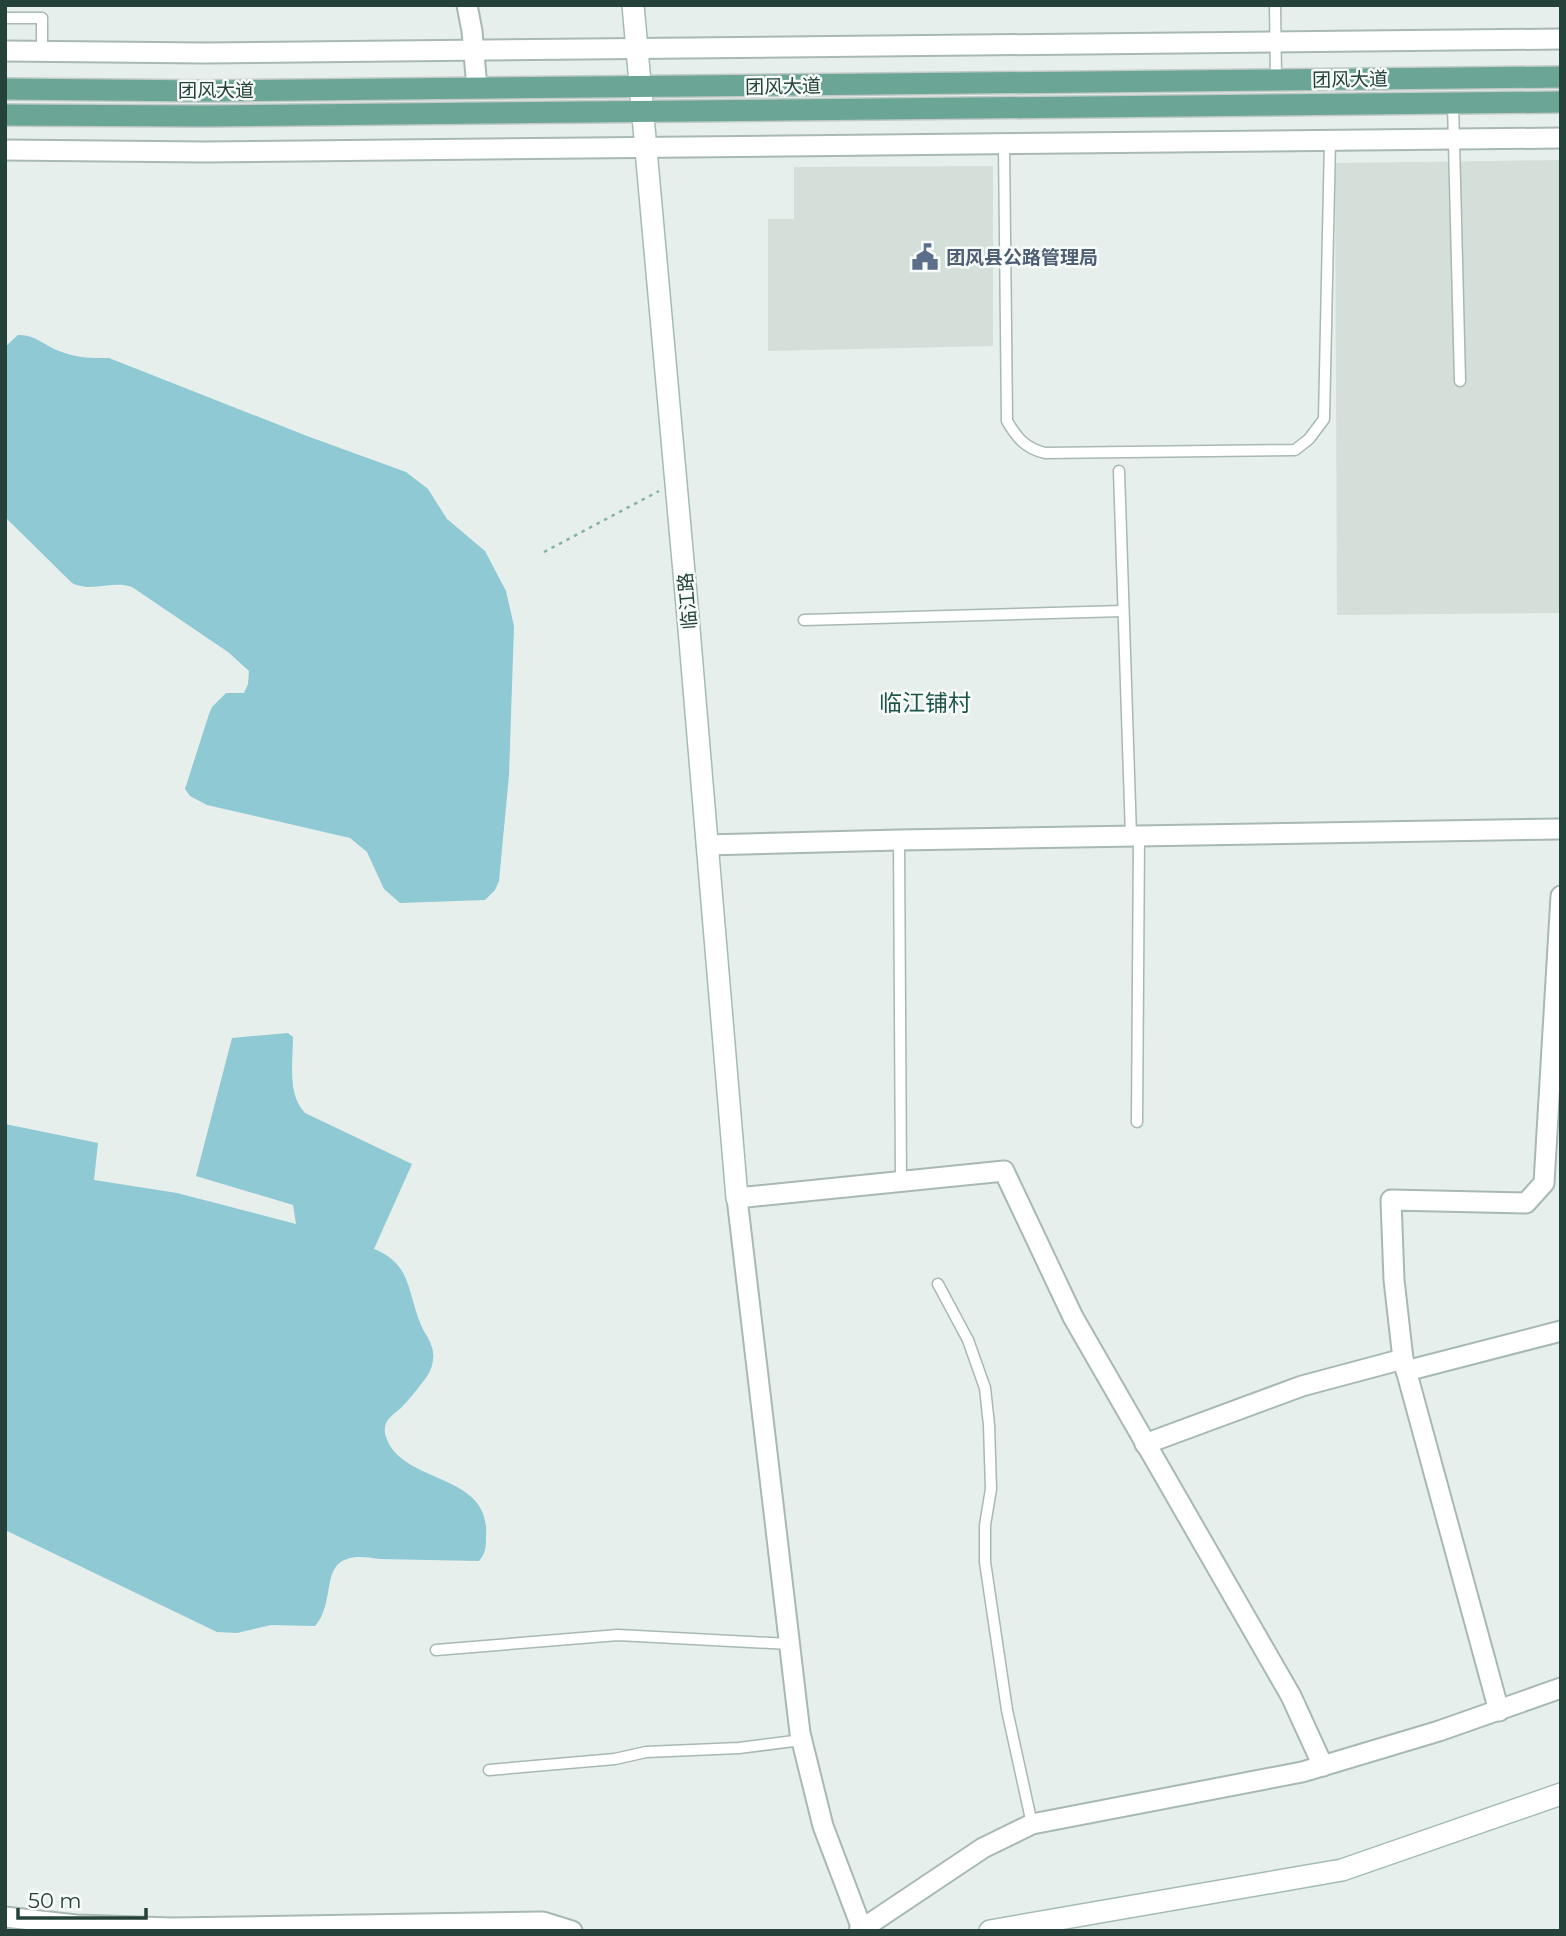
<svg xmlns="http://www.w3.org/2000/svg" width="1566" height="1936" font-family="Montserrat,'Noto Sans SC',sans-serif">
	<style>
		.built { fill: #d4dfda }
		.water { fill: #8ec9d4 }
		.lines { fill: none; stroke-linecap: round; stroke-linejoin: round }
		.lane-casing { stroke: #a8b8b2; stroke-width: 13 }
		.street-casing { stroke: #a8b8b2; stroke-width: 23 }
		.secondary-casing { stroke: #a4bbb3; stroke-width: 24 }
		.primary-casing { stroke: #c2cac8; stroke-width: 24 }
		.path { stroke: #86b3a5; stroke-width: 2.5; stroke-dasharray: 3.5 5; stroke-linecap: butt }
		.lane { stroke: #fff; stroke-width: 10 }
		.street { stroke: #fff; stroke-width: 19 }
		.secondary { stroke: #fff; stroke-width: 21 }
		.primary { stroke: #6aa596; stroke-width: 21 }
		.labels { text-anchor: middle; stroke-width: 5; stroke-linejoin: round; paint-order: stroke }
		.street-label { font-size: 19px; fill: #24423a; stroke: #f7fbf9 }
		.service-label { font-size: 19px; font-weight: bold; fill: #4e5e75; stroke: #f7fbf9; text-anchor: start }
		.quarter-label { font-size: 23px; fill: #1f5548; stroke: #f7fbf9 }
	</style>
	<rect width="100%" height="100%" fill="#e6efeb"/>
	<g class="built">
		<path d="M1561 160V613L1337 615 1335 163Z"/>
		<path d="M993 166V346L768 351V219H794V167Z"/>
	</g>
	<g class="water">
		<path d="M18 335C34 334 44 345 59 351 76 358 91 358 109 358L307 436 406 472 428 489 447 519 485 551 506 591 514 626 509 775 499 881 495 890 485 900 400 903 384 889 367 852 350 838 207 805 190 796 185 789 209 714 212 707 226 693H244L248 684 249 671 228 652 132 587C112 580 92 593 72 583L5 517V347Z"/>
		<path d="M288 1033 293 1037C293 1062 287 1095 305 1113L412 1164 374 1249C385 1253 393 1259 400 1268 411 1283 414 1314 425 1333 429 1339 432 1345 433 1352 434 1359 432 1368 429 1373 426 1379 407 1402 402 1407 392 1416 381 1421 386 1437 402 1485 491 1472 486 1536 486 1546 486 1553 479 1561L380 1559C311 1546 341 1596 315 1626L271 1625 237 1633 217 1632 5 1530V1124L98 1143 94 1180 177 1193 296 1224 293 1205 196 1176 232 1038Z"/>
	</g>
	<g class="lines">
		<defs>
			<g id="lane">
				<path d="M1275 5 1276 80"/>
				<path d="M5 18H42V51"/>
				<path d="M1453 103 1460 381"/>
				<path d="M1004 144 1007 421C1017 438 1025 448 1045 453L1295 450 1309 439 1324 419 1330 140"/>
				<path d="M1119 471 1131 836"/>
				<path d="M804 620 1123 611"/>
				<path d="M899 840 901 1182"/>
				<path d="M1137 1122 1139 836"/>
				<path d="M938 1284 968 1340 985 1388 989 1425 991 1489 985 1525V1562L1007 1710 1032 1824"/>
				<path d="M436 1650 618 1635 789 1644"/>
				<path d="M489 1770 615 1759 646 1752 739 1748 802 1740"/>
			</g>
			<g id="street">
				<path d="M467 5 472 31 477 88"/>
				<path d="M5 51 205 53 1561 39"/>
				<path d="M5 150 204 152 1561 138"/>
				<path d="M707 845 899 840 1561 829"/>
				<path d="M1406 1371 1561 1331"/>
				<path d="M1145 1444 1302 1386 1403 1359"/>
				<path d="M1499 1711 1403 1359 1394 1280 1391 1200 1526 1203 1544 1183 1561 896"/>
				<path d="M5 1917 76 1925 172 1928 543 1922 572 1931"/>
				<path d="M862 1929 823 1826 800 1733 737 1198 1004 1171 1073 1317 1291 1696 1323 1766"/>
				<path d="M859 1931 983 1848 1032 1824 1302 1772 1439 1731 1561 1688"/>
			</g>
			<g id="secondary">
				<path d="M633 5 688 617 737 1198"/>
				<path d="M990 1931 1342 1870 1561 1794"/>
			</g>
			<g id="primary">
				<path d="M5 89 205 91 1561 77"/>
				<path d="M5 115 205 116 1561 102"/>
			</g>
		</defs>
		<use href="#lane" class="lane-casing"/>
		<use href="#street" class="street-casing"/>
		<use href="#secondary" class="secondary-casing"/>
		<use href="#primary" class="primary-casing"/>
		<path class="path" d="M544 552 659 491"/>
		<use href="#lane" class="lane"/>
		<use href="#street" class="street"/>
		<use href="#secondary" class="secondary"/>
		<use href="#primary" class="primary"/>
	</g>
	<defs>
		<symbol id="civic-bare" viewBox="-9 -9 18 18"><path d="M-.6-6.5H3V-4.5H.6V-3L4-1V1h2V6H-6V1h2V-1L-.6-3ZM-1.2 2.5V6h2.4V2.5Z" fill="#5c6f8a" stroke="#f7fbf9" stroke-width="2.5" paint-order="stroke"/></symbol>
	</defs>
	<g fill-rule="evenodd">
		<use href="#civic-bare" x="906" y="238" width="38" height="38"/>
	</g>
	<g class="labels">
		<g class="street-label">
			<text transform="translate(1350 79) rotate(-1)" y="7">团风大道</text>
			<text transform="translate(783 86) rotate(-1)" y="7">团风大道</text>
			<text x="216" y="97">团风大道</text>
			<text transform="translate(687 601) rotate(-95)" y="7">临江路</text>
		</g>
		<g class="service-label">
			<text x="946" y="264">团风县公路管理局</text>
		</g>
		<g class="quarter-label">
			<text x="925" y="711">临江铺村</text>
		</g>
	</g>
	<rect width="1566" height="1936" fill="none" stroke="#24423a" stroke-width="14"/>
	<path d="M18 1908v10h128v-10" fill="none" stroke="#24423a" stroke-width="3.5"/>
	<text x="28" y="1908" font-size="21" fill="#24423a" stroke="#f7fbf9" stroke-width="5" paint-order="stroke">50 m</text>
</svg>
